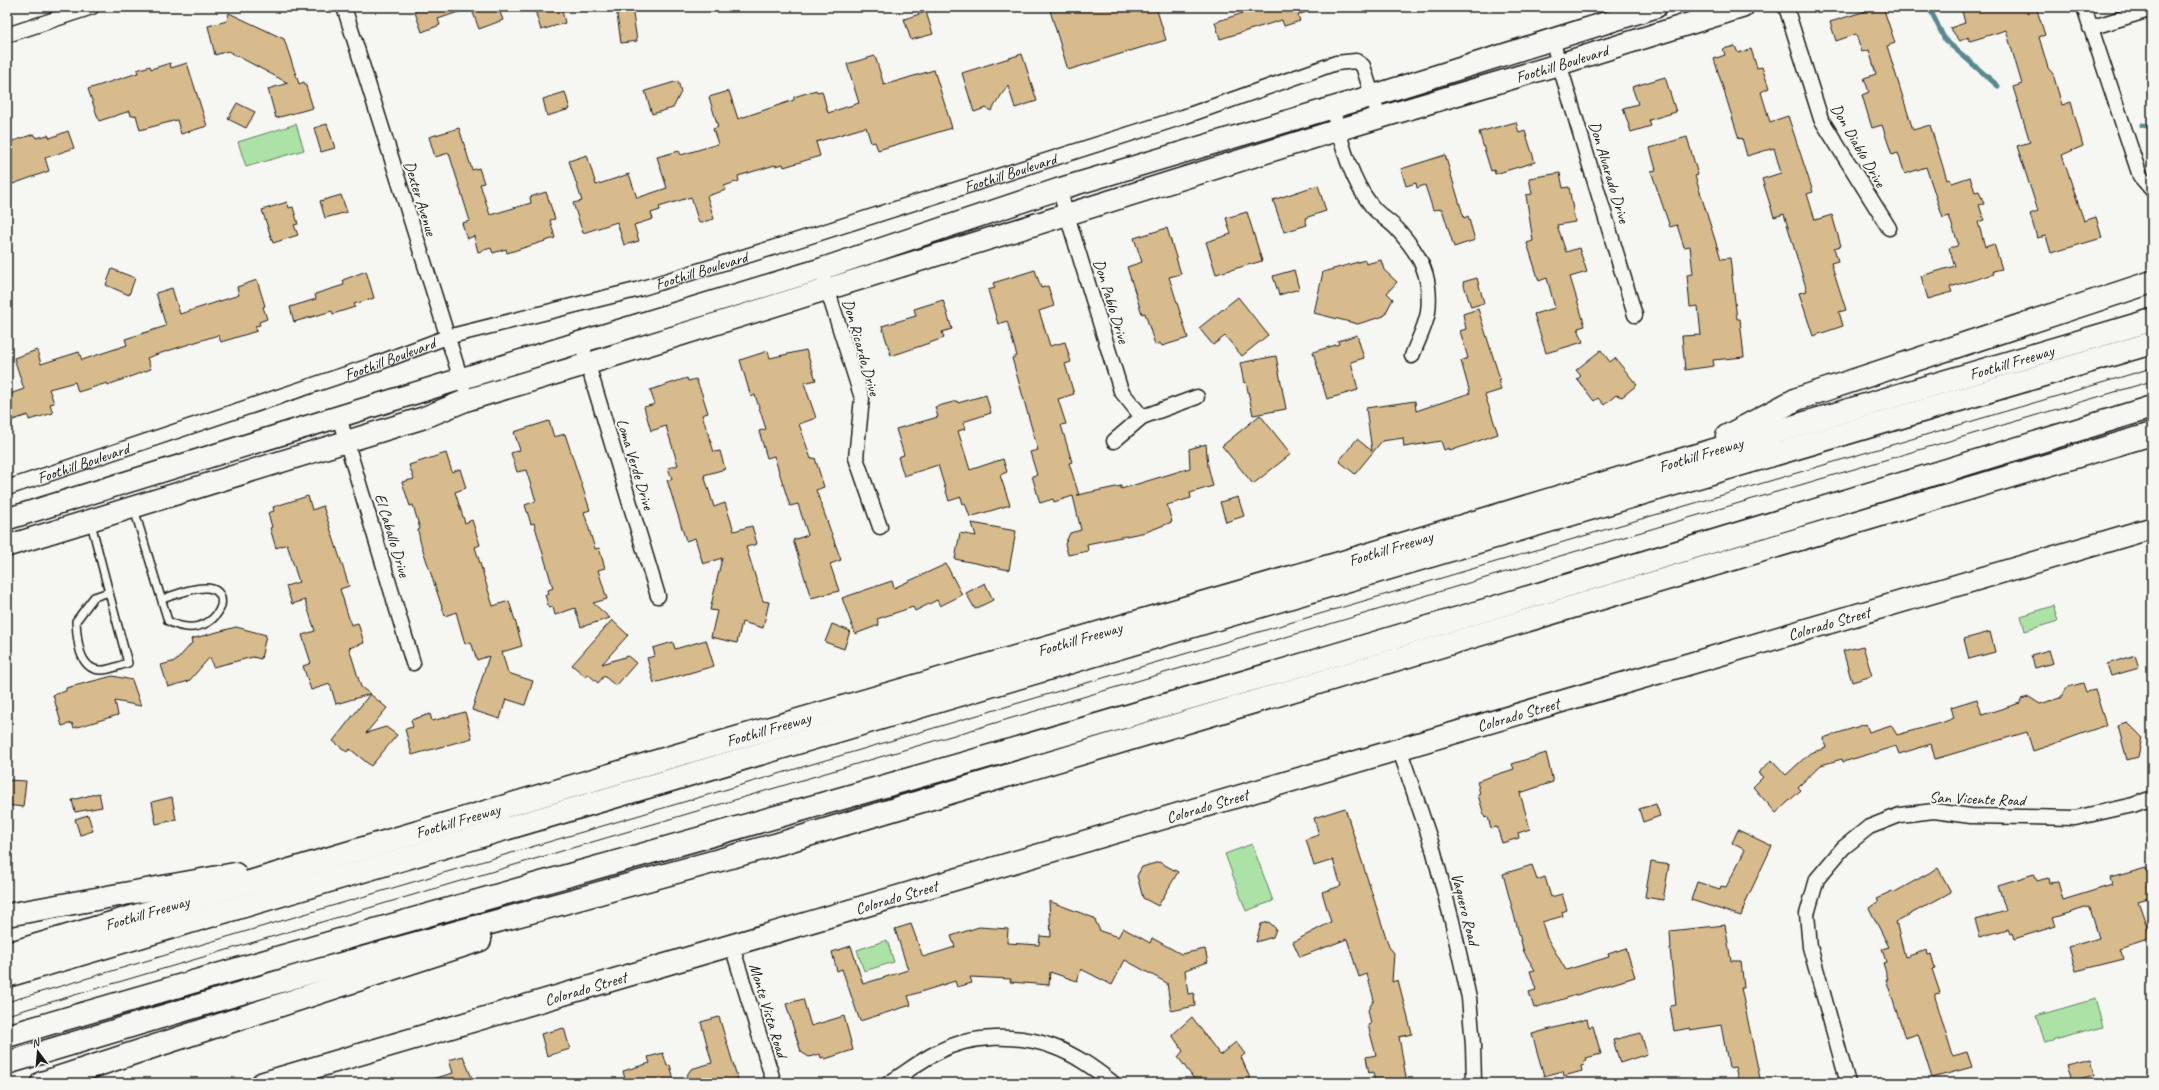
<svg xmlns="http://www.w3.org/2000/svg" width="2159" height="1090" font-family="Caveat,sans-serif">
	<style>
		.green { fill: #abe3a6; stroke: #648061 }
		.lines { fill: none; stroke-linecap: round; stroke-linejoin: round }
		.stream { stroke: #598991; stroke-width: 5 }
		.building { fill: #d7bb8c; stroke: #1c1c1c }
		.service-casing { stroke: #1c1c1c; stroke-width: 10 }
		.minor-casing { stroke: #1c1c1c; stroke-width: 17 }
		.primary-casing { stroke: #1c1c1c; stroke-width: 24 }
		.motorway-casing { stroke: #1c1c1c; stroke-width: 25 }
		.service { stroke: #f6f6f2; stroke-width: 7 }
		.minor { stroke: #f6f6f2; stroke-width: 14 }
		.primary { stroke: #f6f6f2; stroke-width: 21 }
		.motorway { stroke: #f6f6f2; stroke-width: 22 }
		.tram { stroke: #1c1c1c; stroke-width: 1 }
		.labels { text-anchor: middle; stroke-width: 4; stroke-linejoin: round; paint-order: stroke }
		.street-label { font-size: 16px; fill: #1c1c1c; stroke: #f6f6f2 }
	</style>
	<rect width="100%" height="100%" fill="#f6f6f2"/>
	<filter id="ink" filterUnits="userSpaceOnUse"><feTurbulence type="fractalNoise" baseFrequency=".025" numOctaves="2"/><feDisplacementMap in="SourceGraphic" scale="8" xChannelSelector="R" yChannelSelector="G"/><feConvolveMatrix kernelMatrix="1 2 1 2 8 2 1 2 1" color-interpolation-filters="sRGB"/></filter>
	<g filter="url(#ink)">
		<g class="green">
			<path d="M296 124 304 150 246 167 238 142Z"/>
			<path d="M2053 606 2058 621 2025 631 2021 616Z"/>
			<path d="M1252 844 1273 901 1246 911 1225 854Z"/>
			<path d="M887 940 894 962 864 971 857 950Z"/>
			<path d="M2095 999 2103 1027 2044 1043 2036 1016Z"/>
		</g>
		<g class="lines">
			<g class="stream">
				<path d="M1929 7 1945 40 1998 86"/>
				<path d="M2142 125 2152 127"/>
			</g>
		</g>
		<g class="building">
			<path d="M413 7H467V9L438 19 440 25 422 32Z"/>
			<path d="M471 7H498L503 20 479 29Z"/>
			<path d="M534 7H561L565 23 541 30Z"/>
			<path d="M616 7H632L637 41 621 43Z"/>
			<path d="M1049 7H1156L1166 40 1068 70Z"/>
			<path d="M1252 7H1312V10L1298 15 1300 21 1284 26 1282 20 1220 39 1215 22 1243 13 1242 10Z"/>
			<path d="M1879 7H1883L1895 43 1887 46 1913 130 1930 125 1947 180 1950 179 1952 183 1970 177 1975 192 1979 191 1984 204 1979 205 1984 220 1978 222 1985 247 1994 244 2002 269 1993 271 1994 274 1950 287 1952 292 1928 299 1921 276 1955 266 1949 248 1957 246 1958 243 1949 216 1943 218 1926 167 1905 174 1898 153 1892 155 1882 125 1872 128 1862 95 1869 92 1864 78 1876 74 1869 50 1862 52 1856 34 1836 41 1830 22Z"/>
			<path d="M1961 7H2036L2045 35 2039 37 2048 68 2053 74 2062 105 2071 102 2083 146 2062 155 2084 221 2096 217 2102 238 2051 253 2046 236 2037 238 2030 214 2038 211 2017 146 2030 142 2013 87 2022 84 2006 30 1970 41 1968 37 1960 41 1950 28 1965 23Z"/>
			<path d="M926 12 933 34 911 40 904 19Z"/>
			<path d="M229 13 284 39 299 84 304 82 306 86 313 108 276 118 268 89 288 83 228 51 215 55 208 26 227 21Z"/>
			<path d="M1735 46 1738 53 1751 49 1757 68 1762 67 1769 88 1761 92 1770 122 1788 116 1813 192 1807 194 1815 220 1832 215 1841 246 1834 248 1838 261 1831 263 1846 310 1839 312 1843 326 1813 336 1799 293 1807 291 1784 214 1774 217 1762 179 1781 173 1774 148 1747 156 1742 138 1739 139 1714 59 1725 55 1723 49Z"/>
			<path d="M1022 54 1037 101 1015 108 1008 85 991 111 986 108 974 112 962 73Z"/>
			<path d="M875 56 884 85 934 70 952 128 878 150 875 142 871 143 866 127 816 142 820 156 784 167 783 164 775 166V165L738 176 739 181 724 186 726 190 707 196 714 219 699 223 691 197 659 207 660 210 651 213 653 219 634 225 639 241 624 245 617 222 583 233 573 203 582 201 569 161 587 155 596 185 629 174 637 198 667 188 657 157 679 151 681 155 718 144 713 129 718 127 709 97 729 91 738 119 794 100V97L816 90 817 92 822 91 828 113 859 103 847 64Z"/>
			<path d="M170 63 171 68 187 63 207 126 181 134 177 120 140 130 136 115 131 116 130 111 99 121 88 89 138 73 137 70 150 66 151 69Z"/>
			<path d="M1665 77 1676 112 1649 120 1651 126 1631 132 1623 108 1638 104 1632 87Z"/>
			<path d="M678 81 681 92 673 108 652 114 645 91Z"/>
			<path d="M565 92 570 109 547 116 543 99Z"/>
			<path d="M237 103 255 112 246 128 228 119Z"/>
			<path d="M1516 122 1519 133 1525 131 1535 162 1495 174 1494 170 1491 171 1479 132Z"/>
			<path d="M327 124 335 148 321 152 314 128Z"/>
			<path d="M459 128 472 170 479 168 484 183 480 184 490 215 531 203 530 197 546 192 555 219 550 220 555 238 507 253 506 249 493 253 491 248 478 252 474 236 467 239 462 223 470 221 449 153 435 157 429 137Z"/>
			<path d="M68 131 74 148 45 158 49 171 10 185 7 178V143L34 134 36 138 48 135 50 138Z"/>
			<path d="M1687 137 1698 175 1695 176 1721 259 1730 258 1737 319H1740L1744 357 1713 360 1714 366 1685 370 1682 336 1701 335 1698 306 1690 307 1687 275 1693 274 1690 246 1684 247 1677 225 1670 227 1651 171 1656 170 1650 148Z"/>
			<path d="M1445 155 1464 218 1468 216 1475 240 1454 247 1442 209 1433 210 1425 185 1417 188 1416 183 1406 186 1401 169Z"/>
			<path d="M1560 173 1563 188 1569 187 1575 222 1557 225 1566 252 1579 248 1587 272 1570 277 1585 326 1578 328 1583 342 1546 353 1534 314 1555 308 1547 278 1539 281 1527 243 1533 241 1526 195 1532 194 1529 178Z"/>
			<path d="M1318 185 1326 211 1305 218 1307 225 1284 232 1273 200Z"/>
			<path d="M341 195 347 212 325 218 320 201Z"/>
			<path d="M287 202 289 208 293 207 298 224 294 225 298 235 273 243 262 210Z"/>
			<path d="M1247 212 1262 261 1216 274 1206 242 1231 234 1226 218Z"/>
			<path d="M1167 228 1181 274 1169 277 1188 338 1162 346 1160 343 1155 345 1145 313 1142 314 1127 267 1142 262 1134 238Z"/>
			<path d="M1365 260 1366 264 1381 260 1384 270 1397 282 1387 293 1393 299 1384 316 1358 324 1314 313 1323 272Z"/>
			<path d="M112 269 135 278 129 295 106 285Z"/>
			<path d="M1035 270 1041 288 1048 286 1054 306 1039 311 1050 346 1065 342 1071 362 1065 364 1074 394 1058 399 1066 424 1061 425 1072 462 1069 463 1079 495H1077L1121 486V489L1190 468 1189 449 1206 444 1208 466 1213 486 1190 493 1191 498 1167 505 1172 522 1146 532 1087 544 1088 551 1068 555 1065 544 1070 533 1081 530 1073 496 1054 502 1053 499 1040 503 1032 476 1037 475 1030 452 1038 450 1012 358 1017 356 1007 321 998 324 988 290 995 288 993 283Z"/>
			<path d="M1294 270 1299 289 1279 295 1273 276Z"/>
			<path d="M366 271 374 298 354 304 355 307 333 314 332 311 294 322 290 307 316 299 315 294 344 285 343 280Z"/>
			<path d="M1477 278 1484 303 1471 307 1463 282Z"/>
			<path d="M257 280 265 306 263 307 267 319 259 322 260 325 255 326 257 331 221 342 218 335 155 355 147 358 151 369 108 385 107 383 78 392 75 382 49 389 54 403 50 404 53 413 29 420 28 415 7 422V395L24 389 14 358 37 350 41 364 79 352 82 360 127 345 125 339 166 326 156 293 172 288 180 314 239 295 237 287Z"/>
			<path d="M1238 297 1268 335 1242 356 1225 336 1213 345 1199 328Z"/>
			<path d="M943 300 952 329 942 332 944 338 891 356 882 326 916 316 914 309Z"/>
			<path d="M1478 309 1500 379 1498 380 1501 390 1485 395 1498 434 1450 451 1449 448 1444 450 1441 441 1404 447 1403 438 1382 441 1355 474 1339 461 1357 439 1372 451 1366 408 1415 401 1416 411 1470 393 1461 361 1468 358 1460 331 1466 329 1463 314Z"/>
			<path d="M1357 335 1364 358 1351 362 1358 390 1327 399 1313 352 1339 344 1338 341Z"/>
			<path d="M806 350 816 380 804 383 816 418 799 424 811 459 815 458 824 487 816 490 841 560 830 564 839 591 811 598 793 540 808 535 798 504 790 506 774 456 767 458 759 431 766 429 755 395 751 397 740 360 768 351 770 358Z"/>
			<path d="M1601 350 1610 362 1615 358 1637 385 1622 397 1616 395 1604 405 1598 398 1594 401 1577 379 1581 376 1576 370Z"/>
			<path d="M1276 356 1286 409 1253 415 1246 382 1244 383 1240 363Z"/>
			<path d="M687 378 688 381 696 379 702 394 708 413 702 415 714 452 720 451 725 469 704 475 714 507 725 503 734 531 752 526 757 544 746 547 763 601 769 602 763 628 742 622 737 643 711 637 717 611 710 610 722 558 703 564 695 538 686 541 667 480 672 479 668 468 678 465 666 426 651 431 644 407 655 404 650 390Z"/>
			<path d="M986 395 991 413 963 422 965 429 958 431 970 470 1003 459 1007 472 1000 475 1010 505 970 517 965 503 963 504 961 497 949 501 938 465 904 476 898 457 904 455 896 429 938 417 935 407 957 401 958 403Z"/>
			<path d="M1260 415 1291 454 1253 484 1222 446Z"/>
			<path d="M549 421 554 437 565 434 590 510 584 512 595 549 599 548 605 568 598 570 607 599 593 603 610 618 581 627 575 608 555 615 553 607 549 608 545 595 549 594 548 590 553 588 534 523 531 524 525 505 536 501 526 470 517 472 511 453 520 450 514 432Z"/>
			<path d="M446 453 452 472 460 469 466 488 455 492 465 523 472 520 480 545 475 547 493 606 509 601 517 627 522 646 502 652 508 673 533 681 525 705 506 699 500 719 472 710 489 656 477 660 471 642 465 644 456 612 445 616 420 541 418 530 420 529 413 505 410 506 402 482 414 479 409 465Z"/>
			<path d="M308 496 312 510 323 506 349 586 340 589 351 625 358 623 364 643 349 648 361 687 370 694 336 704 330 684 311 690 303 666 311 663 302 635 315 631 305 600 292 604 286 586 299 582 287 544 276 548 270 528 272 527 268 513 274 511 273 507Z"/>
			<path d="M1238 497 1244 516 1226 522 1220 502Z"/>
			<path d="M972 523 1016 531 1009 570 955 559 960 533 976 536Z"/>
			<path d="M946 564 962 595 940 606 937 600 915 611 913 607 877 619 879 625 855 634 842 598 892 581 894 588Z"/>
			<path d="M985 583 993 600 975 609 966 593Z"/>
			<path d="M612 620 628 635 602 664 628 656 636 663 616 686 604 676 598 683 588 674 586 677 572 665Z"/>
			<path d="M832 624 850 631 844 649 825 642Z"/>
			<path d="M236 627 266 635 261 659 253 657 213 667 210 657 189 681 168 687 161 665 176 661 192 643 191 639Z"/>
			<path d="M1990 632 1995 652 1969 659 1964 639Z"/>
			<path d="M706 640 714 666 654 683 647 658 655 656 653 648 673 642 675 649Z"/>
			<path d="M1863 646 1872 676 1852 682 1843 651Z"/>
			<path d="M2049 650 2053 663 2035 668 2031 655Z"/>
			<path d="M2135 655 2139 668 2111 676 2107 664Z"/>
			<path d="M113 676 132 680 141 706 115 701 118 715 74 728 72 723 62 726 53 695 66 691V688Z"/>
			<path d="M2083 683 2086 692 2095 690 2106 725 2048 746 2033 751 2027 732 1935 759 1931 744 1899 754 1896 746 1843 762 1842 759 1821 765 1798 787 1801 790 1776 813 1753 787 1763 777 1758 773 1772 760 1786 775 1810 753 1826 748 1823 738 1866 724 1869 732 1891 725 1897 735 1944 722 1954 718 1951 707 1977 699 1982 715 2020 703 2021 699 2029 697 2040 704 2060 698 2068 687Z"/>
			<path d="M370 694 387 708 366 733 386 727 397 735 371 766 350 749 347 752 333 741Z"/>
			<path d="M465 712 472 738 412 755 405 729 413 727 411 720 430 714 432 721Z"/>
			<path d="M2128 723 2142 737 2138 757 2127 760 2118 726Z"/>
			<path d="M1546 753 1553 782 1520 793 1530 829 1518 833 1519 838 1502 843 1497 827 1491 828 1488 817 1485 818 1478 795 1480 794 1477 781 1514 769 1512 764Z"/>
			<path d="M7 780 26 781 23 807 7 805Z"/>
			<path d="M99 793 102 807 75 812 72 800Z"/>
			<path d="M172 797 176 820 156 824 152 802Z"/>
			<path d="M1656 804 1660 816 1643 822 1639 809Z"/>
			<path d="M1345 808 1389 947 1394 953 1392 982 1398 980 1412 1034 1399 1037 1407 1083H1375L1373 1072 1369 1073 1366 1057 1376 1055 1368 1025 1371 1024 1368 1010 1374 1000 1367 974 1359 977 1347 939 1300 957 1293 942 1331 922 1322 892 1341 886 1333 860 1314 866 1306 839 1319 835 1314 818Z"/>
			<path d="M88 815 93 831 80 835 75 819Z"/>
			<path d="M1738 830 1772 846 1746 901 1741 916 1691 900 1697 882 1720 889 1721 886 1726 887 1745 850 1732 843Z"/>
			<path d="M1159 862 1178 872 1158 906 1143 898 1137 876 1142 867Z"/>
			<path d="M1651 862 1669 865 1663 900 1645 897Z"/>
			<path d="M1532 865 1537 880 1545 877 1551 897 1562 894 1567 910 1562 912 1563 916 1542 922 1547 938 1566 970 1609 957 1608 954 1626 948 1635 977 1534 1008 1529 992 1536 990 1530 971 1535 970 1524 952 1503 874Z"/>
			<path d="M1938 868 1951 892 1896 922 1905 957 1927 950 1928 955 1931 954 1935 968 1932 969 1940 993 1935 994V997L1953 1056 1967 1052 1972 1067 1932 1078 1918 1034 1905 1038 1886 979H1888L1883 963 1886 962 1882 949 1889 947 1869 908 1879 901 1877 898 1892 891 1893 893Z"/>
			<path d="M2146 868 2152 886V897L2138 901 2151 938 2120 948 2124 959 2076 971 2069 947 2099 938 2090 908 2088 907 2053 918 2056 926 2014 939 2012 933 2010 934 2008 929 1980 937 1975 920 2006 911 1998 885 2034 874 2037 881 2048 878 2049 883 2058 882 2063 900 2112 885 2110 878Z"/>
			<path d="M1049 901 1094 918 1100 931 1118 937 1123 928 1150 943 1152 938 1181 954 1205 949 1208 962 1185 970 1188 994 1194 993 1195 1006 1171 1011 1167 983 1125 960 1112 985 1081 969 1077 981 1050 972 1049 985 1010 982 1011 979 970 977 972 983 957 987 955 981 908 996 911 1005 860 1021 842 969 837 971 832 952 851 946 863 984 908 970 895 929 911 924 923 957 955 947 951 936 979 927 1008 929 1007 943 1039 945 1040 936 1051 937Z"/>
			<path d="M1269 922 1276 929 1273 937 1256 942 1261 924Z"/>
			<path d="M1725 925 1731 961H1741L1744 988H1741L1761 1083H1739L1735 1067 1729 1068 1721 1025 1690 1030V1028L1674 1031 1670 1006 1676 1005 1670 949H1671L1670 931Z"/>
			<path d="M803 999 811 1026 844 1016 853 1050 825 1059 824 1057 821 1058 820 1054 809 1057 801 1052 786 1004Z"/>
			<path d="M719 1017 739 1083H682L691 1069 712 1063 701 1022Z"/>
			<path d="M1192 1017 1220 1055 1236 1042 1245 1054 1241 1057 1252 1083H1197L1178 1057 1183 1051 1172 1035Z"/>
			<path d="M1587 1019 1589 1027 1593 1026 1601 1054 1586 1058 1587 1060 1583 1062 1584 1065 1581 1066 1582 1071 1564 1076 1563 1071 1544 1076 1532 1034Z"/>
			<path d="M564 1028 570 1049 547 1056 541 1034Z"/>
			<path d="M1641 1033 1647 1054 1620 1063 1613 1040Z"/>
			<path d="M663 1053 667 1066 670 1065 675 1083H626L623 1071 650 1063 648 1057Z"/>
			<path d="M463 1056 474 1083H433V1079L453 1073 449 1060Z"/>
			<path d="M2090 1058 2094 1075 2071 1081 2066 1064Z"/>
		</g>
		<g class="lines">
			<defs>
				<g id="service">
					<path d="M134 509 168 621C212 645 240 591 207 588 192 587 176 595 162 599"/>
					<path d="M91 523C103 570 115 616 128 663 120 665 108 671 100 670 78 669 77 637 76 621L94 597 109 592"/>
				</g>
				<g id="minor">
					<path d="M344 7 463 386"/>
					<path d="M1786 7 1821 119 1889 228"/>
					<path d="M2084 7 2140 176 2152 190"/>
					<path d="M2090 28 2152 9"/>
					<path d="M7 35 92 7"/>
					<path d="M1552 40 1635 315"/>
					<path d="M1332 107C1341 140 1349 177 1371 205 1378 215 1390 221 1398 230 1421 256 1432 276 1428 312 1426 326 1417 342 1412 356"/>
					<path d="M1059 189 1121 391 1142 417"/>
					<path d="M825 282 862 398 856 458 880 527"/>
					<path d="M581 342 658 596"/>
					<path d="M339 417 413 663"/>
					<path d="M1114 441 1142 417 1197 397"/>
					<path id="s1" d="M7 488 370 366 447 337 636 290 798 240 1183 117 1336 63 1356 61 1363 66 1379 117"/>
					<path d="M1399 748 1432 845 1452 921 1469 998 1473 1045 1474 1083"/>
					<path d="M732 946 774 1083"/>
					<path d="M889 1083C905 1073 921 1060 938 1052 971 1034 1019 1034 1054 1047 1076 1055 1095 1069 1113 1083"/>
					<path d="M1848 1083 1810 947 1807 914 1817 879 1843 848 1869 827 1900 815 1934 811 1971 816 2075 818 2133 805 2152 798"/>
				</g>
				<g id="primary">
					<path d="M7 519 581 342 821 269 1059 189 1372 96 1656 7"/>
					<path id="s2" d="M7 546 423 418 467 400 587 364 1338 130 1560 64 1743 7"/>
					<path id="s3" d="M262 1083 2152 528"/>
				</g>
				<g id="motorway">
					<path d="M1727 436 1797 399 2152 282"/>
					<path d="M7 915 235 874"/>
					<path id="s4" d="M7 954 674 756 1343 562 1687 458 2152 320"/>
					<path d="M7 976 2152 343"/>
					<path d="M7 1036C294 951 583 872 871 790 1300 668 1726 538 2152 407"/>
					<path d="M7 1063 308 973 778 844 2152 434"/>
					<path d="M42 1083 480 940"/>
				</g>
			</defs>
			<use href="#service" class="service-casing"/>
			<use href="#minor" class="minor-casing"/>
			<use href="#primary" class="primary-casing"/>
			<use href="#motorway" class="motorway-casing"/>
			<use href="#service" class="service"/>
			<use href="#minor" class="minor"/>
			<use href="#primary" class="primary"/>
			<use href="#motorway" class="motorway"/>
			<g class="tram">
				<path d="M7 1002 2152 368"/>
				<path d="M7 1015 2152 381"/>
			</g>
		</g>
	</g>
	<g class="labels">
		<g class="street-label">
			<text dy="6" stroke="none"><textPath href="#s2" startOffset="1628">Foothill Boulevard</textPath></text>
			<text transform="translate(1859 145) rotate(60)" y="6">Don Diablo Drive</text>
			<text dy="6" stroke="none"><textPath href="#s1" startOffset="1052">Foothill Boulevard</textPath></text>
			<text transform="translate(1610 172) rotate(73)" y="6">Don Alvarado Drive</text>
			<text transform="translate(421 198) rotate(73)" y="6">Dexter Avenue</text>
			<text dy="6" stroke="none"><textPath href="#s1" startOffset="728">Foothill Boulevard</textPath></text>
			<text transform="translate(1112 301) rotate(73)" y="6">Don Pablo Drive</text>
			<text transform="translate(862 347) rotate(74)" y="6">Don Ricardo Drive</text>
			<text dy="6" stroke="none"><textPath href="#s1" startOffset="404">Foothill Boulevard</textPath></text>
			<text dy="6" stroke="none"><textPath href="#s4" startOffset="2090">Foothill Freeway</textPath></text>
			<text dy="6" stroke="none"><textPath href="#s4" startOffset="1766">Foothill Freeway</textPath></text>
			<text dy="6" stroke="none"><textPath href="#s1" startOffset="80">Foothill Boulevard</textPath></text>
			<text transform="translate(636 464) rotate(73)" y="6">Loma Verde Drive</text>
			<text transform="translate(393 535) rotate(73)" y="6">El Caballo Drive</text>
			<text dy="6" stroke="none"><textPath href="#s4" startOffset="1442">Foothill Freeway</textPath></text>
			<text dy="6" stroke="none"><textPath href="#s3" startOffset="1633">Colorado Street</textPath></text>
			<text dy="6" stroke="none"><textPath href="#s4" startOffset="1118">Foothill Freeway</textPath></text>
			<text dy="6" stroke="none"><textPath href="#s3" startOffset="1309">Colorado Street</textPath></text>
			<text dy="6" stroke="none"><textPath href="#s4" startOffset="794">Foothill Freeway</textPath></text>
			<text transform="translate(1977 798) rotate(2)" y="6">San Vicente Road</text>
			<text dy="6" stroke="none"><textPath href="#s3" startOffset="985">Colorado Street</textPath></text>
			<text dy="6" stroke="none"><textPath href="#s4" startOffset="470">Foothill Freeway</textPath></text>
			<text dy="6" stroke="none"><textPath href="#s3" startOffset="661">Colorado Street</textPath></text>
			<text transform="translate(1466 909) rotate(76)" y="6">Vaquero Road</text>
			<text dy="6" stroke="none"><textPath href="#s4" startOffset="146">Foothill Freeway</textPath></text>
			<text dy="6" stroke="none"><textPath href="#s3" startOffset="337">Colorado Street</textPath></text>
			<text transform="translate(769 1010) rotate(73)" y="6">Monte Vista Road</text>
		</g>
	</g>
	<rect width="2159" height="1090" fill="none" stroke="#f6f6f2" stroke-width="24"/>
	<rect x="12" y="12" width="2135" height="1066" fill="none" stroke="#1c1c1c" stroke-width="1.5" filter="url(#ink)"/>
	<g transform="translate(38 1052) rotate(344)" stroke="#f6f6f2" stroke-width="3" paint-order="stroke">
	<path d="M0-3L7 15L0 10L-7 15Z" fill="#1c1c1c"/>
	<text y="-6" font-size="11" font-weight="bold" text-anchor="middle" fill="#1c1c1c">N</text>
	</g>
</svg>
